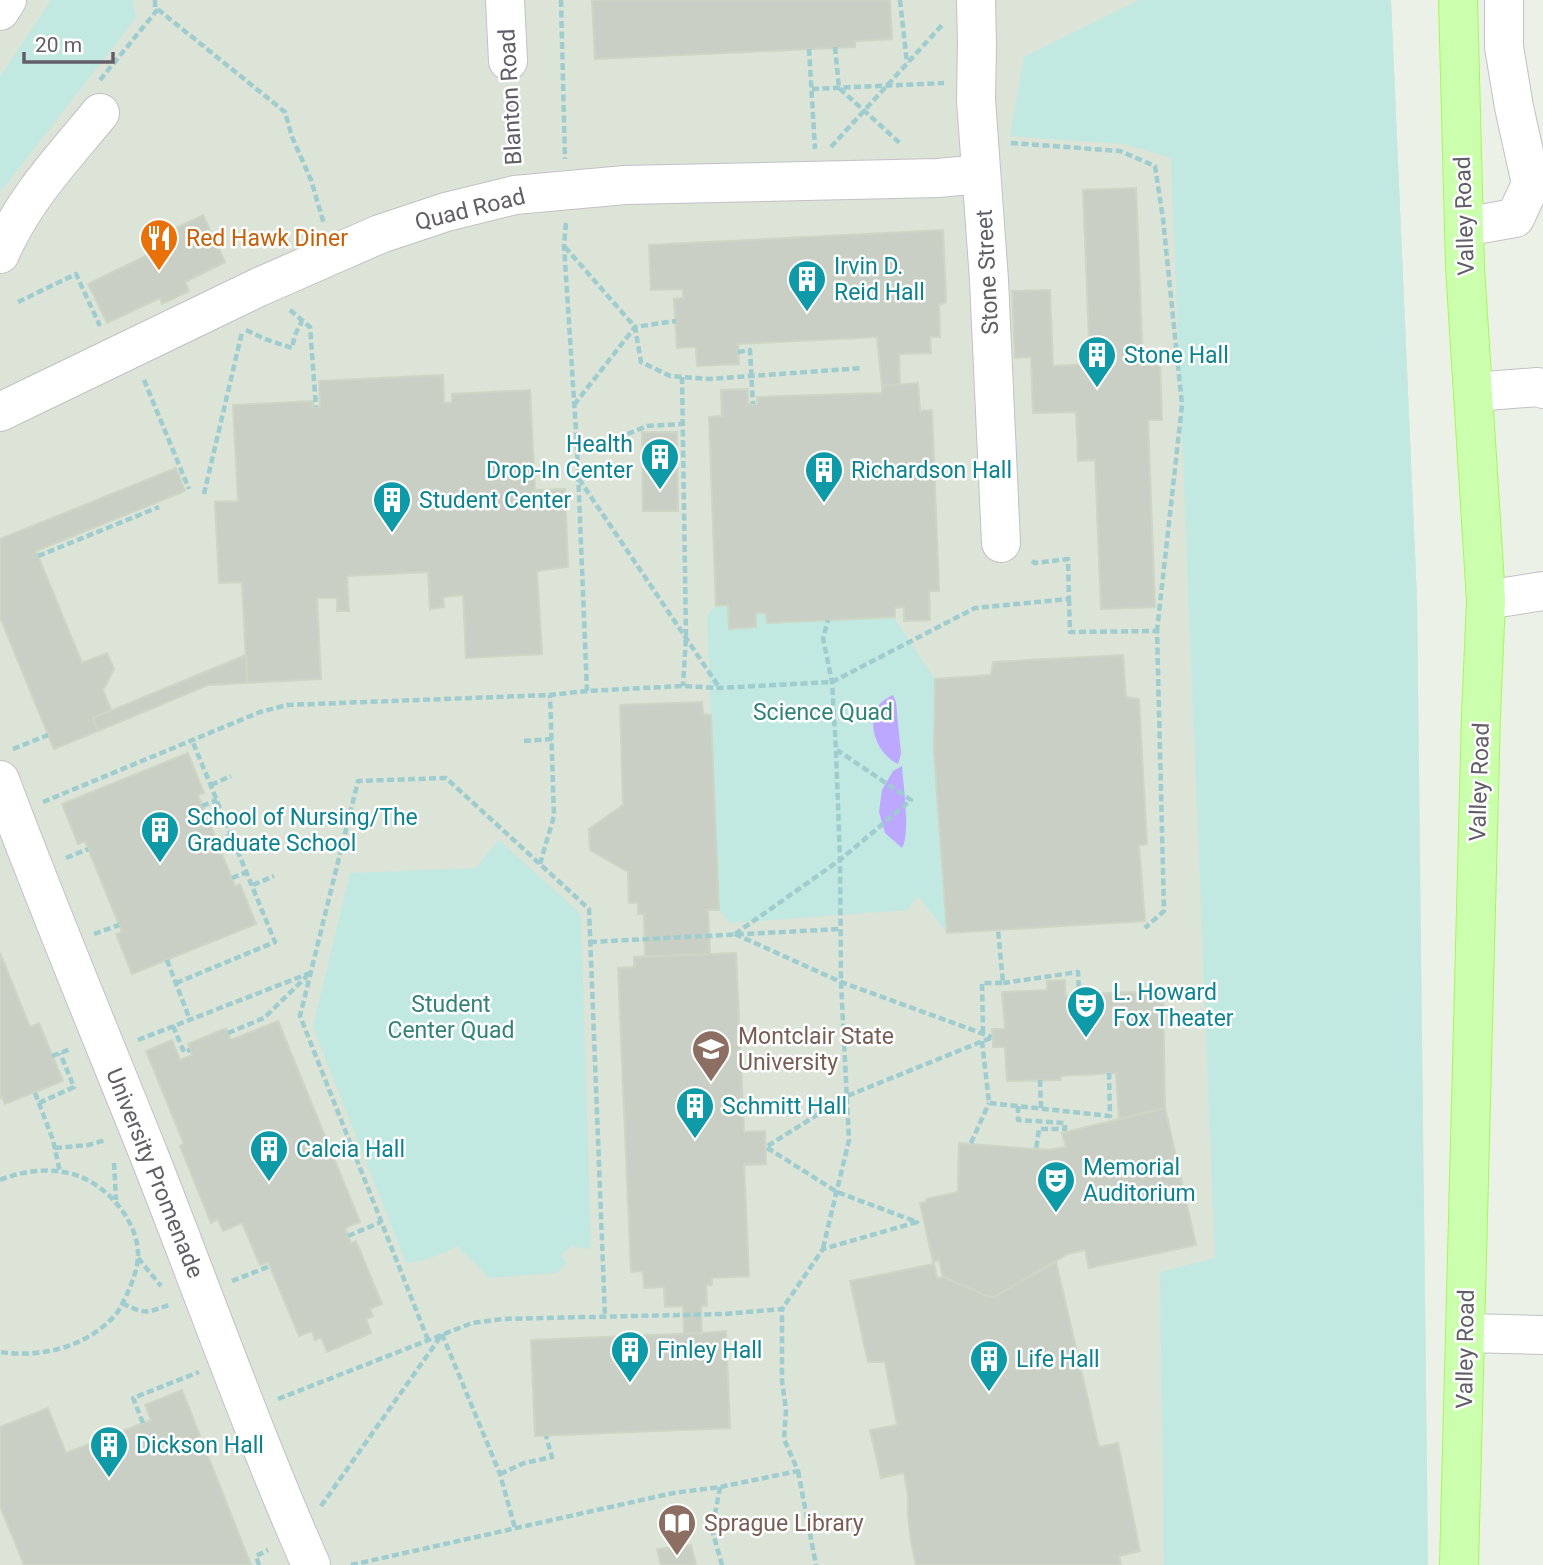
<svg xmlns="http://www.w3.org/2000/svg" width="1543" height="1565" font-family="Roboto,sans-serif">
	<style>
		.education { fill: #dce3d7 }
		.green { fill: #c2e9e1 }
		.water { fill: #bca8ff }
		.building { fill: #c9cfc4; stroke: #cdd6c4; stroke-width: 2 }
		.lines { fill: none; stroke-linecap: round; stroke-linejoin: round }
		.minor-casing { stroke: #c3c0c7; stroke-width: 40 }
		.major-casing { stroke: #a6f758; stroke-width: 40 }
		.path { stroke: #9ecccf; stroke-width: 4.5; stroke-dasharray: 7 3.5; stroke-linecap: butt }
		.minor { stroke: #fff; stroke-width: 38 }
		.major { stroke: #cbffad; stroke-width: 38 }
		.labels { text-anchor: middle; stroke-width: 5; stroke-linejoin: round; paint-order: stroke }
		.street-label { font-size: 23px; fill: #615e67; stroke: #fff }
		.food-label { font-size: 23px; fill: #c56008; stroke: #fff; text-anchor: start }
		.culture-label { font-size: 23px; fill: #0d838f; stroke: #fff; text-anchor: start }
		.park-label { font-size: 23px; fill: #308376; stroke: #fff }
		.education-label { font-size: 23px; fill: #785e54; stroke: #fff; text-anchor: start }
	</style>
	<rect width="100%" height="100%" fill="#ebf1e6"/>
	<path class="education" d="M0 0H1391L1417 600 1428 1565H0Z"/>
	<g class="green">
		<path d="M51 0H133L136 18 0 192V77Z"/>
		<path d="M1139 0H1391L1417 600 1428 1565H1164L1160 1272 1215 1258 1171 158 1125 144 1010 136 1024 57Z"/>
		<path d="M875 590 935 679 934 752 947 933 918 896 907 910 730 923 719 910 707 615 722 599Z"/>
		<path d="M499 840 581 914 591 1249 571 1246 561 1256 567 1263 557 1273 489 1278 457 1246C441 1255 424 1261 406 1263L313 1027 350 873 476 868Z"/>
	</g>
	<g class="water">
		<path d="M893 695 896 702 901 754 898 764C878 755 865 724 879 705 882 701 889 697 893 695Z"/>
		<path d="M902 766C903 784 911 835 902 848L885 833 879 812 882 790 893 771Z"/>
	</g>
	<g class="building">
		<path d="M592 0H890L892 39 855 41V47L595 59Z"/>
		<path d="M1136 188 1143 365H1160L1162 420H1148L1155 607 1101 609 1095 460 1078 461 1076 412 1033 413 1031 357 1015 358 1012 291 1050 290 1053 366 1090 364 1083 190Z"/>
		<path d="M203 215 225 262 185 282 189 291 162 304 160 298 107 323 88 284 164 247 159 236Z"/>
		<path d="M943 230 946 302 939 305 940 337H930L931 353 899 354 900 385 882 386 877 337 738 344 739 364 697 366 696 347 677 348 674 299 683 298V289L651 290 649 245Z"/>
		<path d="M443 375 444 403H452V394L530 390 535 490 565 489 568 567 537 571 542 654 466 658 463 595 443 597 444 607 430 609 428 572 347 576 349 611H337V598H317L321 679 247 683 242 582 219 583 215 502 238 501 233 405 313 401V407H320L319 381Z"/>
		<path d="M918 383 920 411 932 410 939 591H929L930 620 904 621V607L895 608V617L767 623 766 613H756V627L729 629 728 605 716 606 709 417 722 416 721 390 748 389V404H757V397L882 393V386Z"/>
		<path d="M642 432H677L678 511H643Z"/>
		<path d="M176 468 185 491 36 551 82 663 107 653 114 669 103 690 111 710 93 718 98 731 54 749 0 617V539Z"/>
		<path d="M246 655 247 683 208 685 98 731 93 718Z"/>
		<path d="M1123 655 1126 697 1139 699 1147 844 1139 845 1145 921 947 933 934 752 935 679 991 675 993 662Z"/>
		<path d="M702 702 703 714 711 715 719 910H708L710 954 645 957 644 914H638V903H629L628 872 590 850 589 829 623 805 620 705Z"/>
		<path d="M188 753 204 793 198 795 235 886 240 884 256 924 132 974 116 934 122 932 85 841 78 844 62 804Z"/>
		<path d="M0 953 30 1027 39 1023 63 1081 5 1104 2 1097 0 1098Z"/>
		<path d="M736 953 744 1132 765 1131 766 1164 744 1165 749 1276 712 1278V1285H706L707 1306H701L702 1333 684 1334 683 1306 665 1307 664 1287 644 1288 643 1271 631 1272 618 968 634 967V957Z"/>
		<path d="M1065 980V996L1079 994 1163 991 1165 1108 1119 1119 1116 1073 1061 1076 1060 1080 1007 1081 1005 1047H993V1037L992 1029H1005L1002 992 1047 990V981Z"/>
		<path d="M278 1021 360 1222 345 1228 351 1243 356 1241 382 1304 370 1309 373 1316 366 1319 371 1333 327 1352 321 1337 315 1340 312 1331 299 1336 268 1262 260 1265 242 1223 223 1231 218 1219 211 1223 180 1146 184 1144 146 1051 172 1040 180 1060 192 1055 188 1044 226 1028 231 1040Z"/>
		<path d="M1165 1108 1196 1245 1089 1268 1085 1250 1068 1254 992 1298 943 1277 939 1260 933 1262 920 1203 926 1202V1199L958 1192 959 1143 1048 1150 1066 1147 1062 1133Z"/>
		<path d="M1056 1262 1099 1447 1118 1443 1140 1551 1119 1556 1121 1565H916L911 1542 908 1516V1496L904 1473 881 1478 870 1430 897 1425 885 1362H868L850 1281 934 1264 937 1278 943 1277 992 1298Z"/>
		<path d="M726 1331 730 1428 535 1436 531 1340 702 1333Z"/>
		<path d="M182 1390 251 1565H24L0 1506V1427L48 1408 66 1453 151 1420 145 1405Z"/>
		<path d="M691 1545 696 1565H661L657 1549Z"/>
	</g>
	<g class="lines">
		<defs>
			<g id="minor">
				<path d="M505 0 508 61"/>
				<path d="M976 0 977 43 976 100 989 280 1001 543"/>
				<path d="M0 11 7 0"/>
				<path d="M1464 227 1515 218 1531 184 1514 107 1504 47V0"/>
				<path d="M0 254C23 200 63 158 100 113"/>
				<path d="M1473 392 1538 387 1543 389"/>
				<path d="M0 412 259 287 380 234 446 212 515 195 625 185 938 178 981 174"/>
				<path d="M1486 600 1543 591"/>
				<path d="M0 780C47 906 99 1030 149 1155 203 1292 252 1431 311 1565"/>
				<path d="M1465 1333 1543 1335"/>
			</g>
			<path id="major" d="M1458 0 1465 267 1486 600 1481 715 1459 1565"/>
		</defs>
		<use href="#minor" class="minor-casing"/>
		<use href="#major" class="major-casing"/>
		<g class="path">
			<path d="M155 0V7L285 112 292 137 311 180 324 224"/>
			<path d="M561 0 565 159"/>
			<path d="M900 0 907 63"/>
			<path d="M835 47 839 88 901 144"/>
			<path d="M809 49 815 149"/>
			<path d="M100 80 158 9"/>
			<path d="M812 89 944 83"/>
			<path d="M509 94 513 162"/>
			<path d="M1011 143 1120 151 1155 166 1163 219 1182 405 1157 631"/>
			<path d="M831 147 943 24"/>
			<path d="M566 223 564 246 577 446 587 691"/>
			<path d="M565 247 635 327 641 362 670 376 708 379 863 368"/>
			<path d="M18 302 76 274 100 326"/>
			<path d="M290 310 310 327 316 407"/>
			<path d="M246 330 265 339 292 348 295 335 302 321"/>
			<path d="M738 352 750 350 753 404"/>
			<path d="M682 377 686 637 683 686"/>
			<path d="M144 380 189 489"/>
			<path d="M574 405 635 327 676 321"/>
			<path d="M577 446 603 444 647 426 682 424"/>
			<path d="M579 479 719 687"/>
			<path d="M204 494 242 332"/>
			<path d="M38 556 159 507"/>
			<path d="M1069 599 1070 632 1157 631 1164 911 1145 928"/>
			<path d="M524 741 552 739"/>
			<path d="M13 749 48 735"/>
			<path d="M211 785 231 776"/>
			<path d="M43 802 260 712 287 705 550 695 587 691 683 686 719 688 832 682 975 608 1069 599 1068 559 1035 563 1030 560"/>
			<path d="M202 806 217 800"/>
			<path d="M217 842 232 834"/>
			<path d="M66 858 88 849"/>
			<path d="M540 864 554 816 550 695"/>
			<path d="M232 878 247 872"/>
			<path d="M253 885 274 876"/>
			<path d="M94 934 119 925"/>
			<path d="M735 934 840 860 911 800 837 750"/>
			<path d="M735 934 841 982 992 1037"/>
			<path d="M590 942 840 929"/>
			<path d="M167 960 190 1020"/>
			<path d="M176 983 275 942 192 740"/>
			<path d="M1003 983 1078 972 1079 994"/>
			<path d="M173 1026 184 1052 190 1050"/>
			<path d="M228 1033 264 1018 307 976"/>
			<path d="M983 1033 982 983H1003L998 930"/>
			<path d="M138 1040 310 973"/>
			<path d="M982 1041 989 1103 1110 1116 1109 1073"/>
			<path d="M52 1056 71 1049"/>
			<path d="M1040 1080 1041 1108"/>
			<path d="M35 1093 53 1140 60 1172"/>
			<path d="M39 1103 74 1087 60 1053"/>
			<path d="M1018 1106V1120L1065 1123V1129H1039L1036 1150"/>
			<path d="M971 1143 989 1103"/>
			<path d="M55 1148 88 1145 106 1140"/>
			<path d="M114 1163 116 1200"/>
			<path d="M0 1180C22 1171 45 1168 68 1173 104 1180 140 1221 138 1258 137 1270 132 1283 127 1294 124 1300 121 1307 117 1313 88 1347 42 1358 0 1352"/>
			<path d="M348 1236 381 1222"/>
			<path d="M823 1248 849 1140 841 982 840 860 836 750 832 682 823 638 828 620"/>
			<path d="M138 1258 161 1286"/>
			<path d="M232 1281 270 1266"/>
			<path d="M122 1303C146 1315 147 1313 171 1304"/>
			<path d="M442 1334 500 1474 515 1528"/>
			<path d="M428 1340 300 1016 358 781 446 778 589 909 605 1317"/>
			<path d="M278 1399 472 1323 502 1319 724 1314 782 1309 823 1249 917 1222 837 1192 766 1147 847 1096 993 1037"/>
			<path d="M143 1423 133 1398 199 1372"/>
			<path d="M798 1471 816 1565"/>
			<path d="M500 1474 524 1463 552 1457 546 1436"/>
			<path d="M720 1487 712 1530 722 1565"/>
			<path d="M321 1506 441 1336"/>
			<path d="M259 1565 256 1556 268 1550"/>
			<path d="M351 1565 673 1493 720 1487 798 1471 784 1439 786 1410 782 1381V1309"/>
		</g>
		<use href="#minor" class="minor"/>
		<use href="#major" class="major"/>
	</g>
	<defs>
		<symbol id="restaurant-pin" viewBox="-11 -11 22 30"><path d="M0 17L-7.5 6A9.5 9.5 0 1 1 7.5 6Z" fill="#e8710a" stroke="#fff"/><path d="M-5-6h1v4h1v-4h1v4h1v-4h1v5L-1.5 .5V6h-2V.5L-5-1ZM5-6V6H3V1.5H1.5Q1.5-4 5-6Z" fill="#fff"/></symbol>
		<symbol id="building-pin" viewBox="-11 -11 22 30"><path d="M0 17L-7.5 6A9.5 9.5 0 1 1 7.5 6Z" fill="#0f9aa8" stroke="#fff"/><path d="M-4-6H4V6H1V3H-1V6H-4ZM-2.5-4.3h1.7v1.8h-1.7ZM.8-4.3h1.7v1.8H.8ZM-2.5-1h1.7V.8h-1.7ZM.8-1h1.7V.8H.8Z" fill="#fff"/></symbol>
		<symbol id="theatre-pin" viewBox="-11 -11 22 30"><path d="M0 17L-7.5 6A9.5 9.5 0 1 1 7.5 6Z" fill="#0f9aa8" stroke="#fff"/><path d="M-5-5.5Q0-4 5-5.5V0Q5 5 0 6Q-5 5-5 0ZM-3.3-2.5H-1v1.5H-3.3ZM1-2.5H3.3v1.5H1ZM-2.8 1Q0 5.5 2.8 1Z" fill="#fff"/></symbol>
		<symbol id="university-pin" viewBox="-11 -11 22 30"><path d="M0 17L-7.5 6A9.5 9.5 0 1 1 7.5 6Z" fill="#8d6e63" stroke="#fff"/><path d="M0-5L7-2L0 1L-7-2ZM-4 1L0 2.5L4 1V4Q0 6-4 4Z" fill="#fff"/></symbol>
		<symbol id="library-pin" viewBox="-11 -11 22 30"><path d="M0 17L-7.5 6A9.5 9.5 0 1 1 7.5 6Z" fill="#8d6e63" stroke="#fff"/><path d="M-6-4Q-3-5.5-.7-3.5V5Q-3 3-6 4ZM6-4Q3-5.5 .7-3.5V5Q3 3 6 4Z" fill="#fff"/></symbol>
	</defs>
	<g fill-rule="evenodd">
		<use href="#restaurant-pin" x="137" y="216" width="44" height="60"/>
		<use href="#building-pin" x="785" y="257" width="44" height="60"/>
		<use href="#building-pin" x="1075" y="333" width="44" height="60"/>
		<use href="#building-pin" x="638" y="435" width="44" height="60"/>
		<use href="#building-pin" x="802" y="448" width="44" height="60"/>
		<use href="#building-pin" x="370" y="478" width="44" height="60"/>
		<use href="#building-pin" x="138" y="808" width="44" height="60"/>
		<use href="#theatre-pin" x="1064" y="983" width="44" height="60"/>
		<use href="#university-pin" x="689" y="1027" width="44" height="60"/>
		<use href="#building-pin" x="673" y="1084" width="44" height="60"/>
		<use href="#building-pin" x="247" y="1127" width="44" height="60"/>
		<use href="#theatre-pin" x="1034" y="1158" width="44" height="60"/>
		<use href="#building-pin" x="608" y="1328" width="44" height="60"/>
		<use href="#building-pin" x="967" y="1337" width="44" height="60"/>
		<use href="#building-pin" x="87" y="1423" width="44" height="60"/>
		<use href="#library-pin" x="655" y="1501" width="44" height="60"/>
	</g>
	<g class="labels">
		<g class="street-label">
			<text transform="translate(510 97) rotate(-93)" y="8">Blanton Road</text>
			<text transform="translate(470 209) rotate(-14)" y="8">Quad Road</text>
			<text transform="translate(1464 216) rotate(-92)" y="8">Valley Road</text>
			<text transform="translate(987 272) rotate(-93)" y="8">Stone Street</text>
			<text transform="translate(1479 782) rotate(-88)" y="8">Valley Road</text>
			<text transform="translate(155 1173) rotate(68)" y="8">University Promenade</text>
			<text transform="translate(1465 1349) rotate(-89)" y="8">Valley Road</text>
		</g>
		<g class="food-label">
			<text x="186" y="246">Red Hawk Diner</text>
		</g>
		<g class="culture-label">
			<text x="834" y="274">Irvin D.<tspan x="834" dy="26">Reid Hall</tspan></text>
			<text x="1124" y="363">Stone Hall</text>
			<text x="633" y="452" text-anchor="end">Health<tspan x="633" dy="26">Drop-In Center</tspan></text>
			<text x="851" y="478">Richardson Hall</text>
			<text x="419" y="508">Student Center</text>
			<text x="187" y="825">School of Nursing/The<tspan x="187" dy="26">Graduate School</tspan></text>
			<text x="1113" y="1000">L. Howard<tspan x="1113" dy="26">Fox Theater</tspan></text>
			<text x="722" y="1114">Schmitt Hall</text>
			<text x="296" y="1157">Calcia Hall</text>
			<text x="1083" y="1175">Memorial<tspan x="1083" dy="26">Auditorium</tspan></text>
			<text x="657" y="1358">Finley Hall</text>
			<text x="1016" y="1367">Life Hall</text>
			<text x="136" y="1453">Dickson Hall</text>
		</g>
		<g class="park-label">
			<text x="823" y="720">Science Quad</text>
			<text x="451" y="1012">Student<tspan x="451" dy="26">Center Quad</tspan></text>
		</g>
		<g class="education-label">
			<text x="738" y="1044">Montclair State<tspan x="738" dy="26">University</tspan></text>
			<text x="704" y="1531">Sprague Library</text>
		</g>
	</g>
	<path d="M24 52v10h89v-10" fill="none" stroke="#615e67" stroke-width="3.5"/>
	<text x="35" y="52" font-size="21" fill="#615e67" stroke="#ffffff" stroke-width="5" paint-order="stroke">20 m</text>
</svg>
